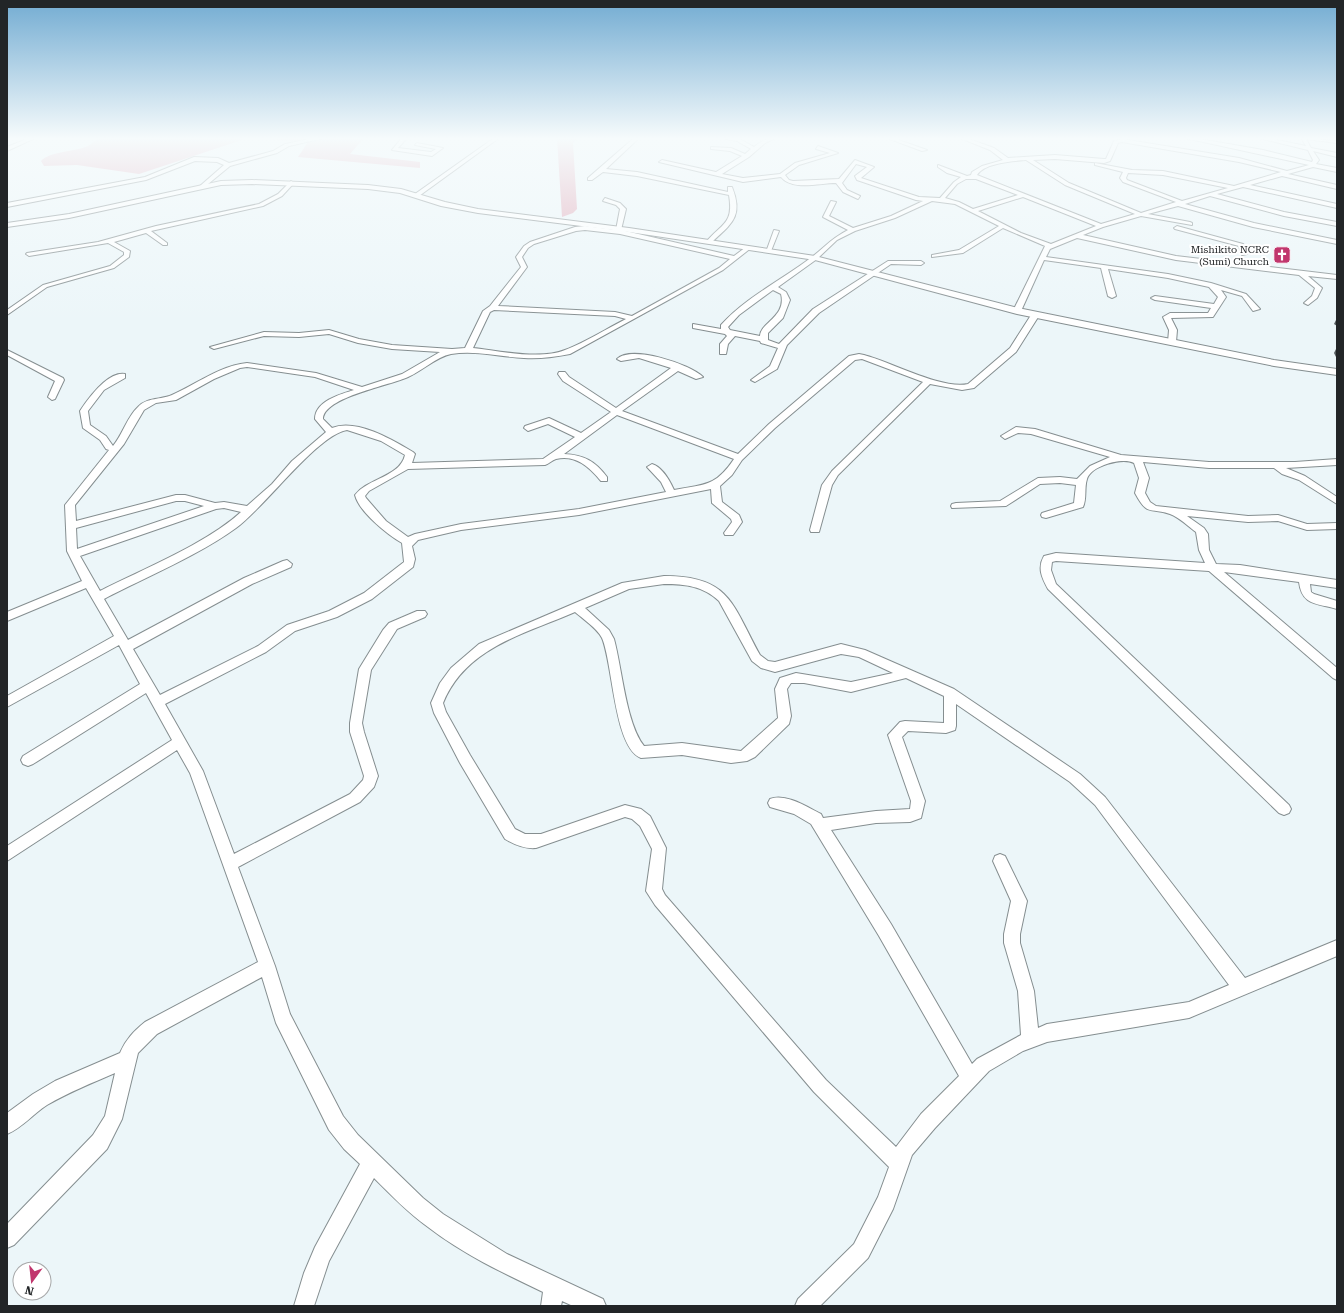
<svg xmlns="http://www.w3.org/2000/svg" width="1344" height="1313" font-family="'Roboto Serif',serif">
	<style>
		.forest { fill: #e1aab9 }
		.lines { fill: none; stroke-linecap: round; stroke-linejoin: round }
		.minor-casing { stroke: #858e90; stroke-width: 2 }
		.major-casing { stroke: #858e90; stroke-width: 2 }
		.minor { fill: #fff; fill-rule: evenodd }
		.major { fill: #fff; fill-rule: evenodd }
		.wall { fill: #575e60 }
		.labels { text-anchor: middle; stroke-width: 4; stroke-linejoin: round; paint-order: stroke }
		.far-poi-label { font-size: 10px; fill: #222527; stroke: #fff; text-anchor: end }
	</style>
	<rect width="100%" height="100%" fill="#ecf6f9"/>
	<g class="forest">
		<path d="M98 138H364L350 154 420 162V168L298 157 308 142 248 138 139 174 77 165 44 166 41 161C50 151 75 152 88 146 92 144 95 140 98 138Z"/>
		<path d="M557 138H578L573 143 577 209 573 213 562 217Z"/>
	</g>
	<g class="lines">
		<defs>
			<g id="minor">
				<path d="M29 138H35L7 151V147Z"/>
				<path d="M315 138H324L289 146 277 153 230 166 202 189 200 186 224 165 217 162 195 161 146 180 7 207V203L145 177 194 157 218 158 229 163 273 151 285 144Z"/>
				<path d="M402 138H407L398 148 431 152 436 149 415 145 417 143 443 148 432 156 392 150Z"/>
				<path d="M494 138H499L419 196H415V194Z"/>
				<path d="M634 138H639L606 169 637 172 728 192V187H732C744 217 731 224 711 243L706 242C722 223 734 224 729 195L637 176 603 172 592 180H588V178Z"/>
				<path d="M721 138 740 139 754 147C761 141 767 138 775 138L765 143 749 157 722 174 743 178 780 174 795 163 830 153 816 149 818 146 838 153 799 165 785 175 789 180 793 181 839 179 855 160 874 167 861 178 919 197 940 198 954 182 961 177 947 173 938 167V165L967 176 971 175 972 172 982 166 1003 160 990 150 960 138H966L994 148 1008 158 1055 155 1104 159H1106L1114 141 1122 139 1239 158 1287 171 1309 165 1185 138H1194L1263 150 1312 162 1313 160 1308 150 1259 138H1267L1306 146 1301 138 1337 141V143L1306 139 1311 148 1337 153V157L1313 151 1319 160 1316 164 1337 168V172L1313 167 1288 174 1337 185V189L1282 176 1250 185 1337 204V208L1243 187 1217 194 1284 212 1337 222V226L1284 216 1210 196 1185 204 1254 223 1337 240V244L1253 227 1178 206 1148 214 1190 222 1192 223V225L1141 216 1103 227 1083 235 1176 256 1337 275V279L1308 276 1322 288 1317 298 1308 305 1304 303 1312 296 1315 288 1299 275 1176 260 1077 238 1050 249 1046 257 1168 274 1211 283 1246 294 1260 309 1253 311 1242 296 1221 290 1226 297 1213 317 1171 318 1177 330 1176 342 1172 344 1168 342 1169 330 1163 317 1170 313H1208L1211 308 1155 300 1151 298 1155 296 1214 304 1218 297 1209 287 1168 278 1108 269 1116 296 1112 298 1108 296 1101 268 1044 260 1021 311 1014 313 1013 311 1045 246 1003 228 963 253 932 257V255L959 250 999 226 955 204 932 201 895 218 855 231 837 240 817 259 778 287 786 292 790 300 783 318 768 333V340L779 344 813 309 888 261H921L924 263 921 265 891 264 819 313 787 345 777 369 755 382 751 380 770 366 778 348 761 343 760 341 735 336 728 344 726 354H720V344L727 336 725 334 693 328V324L721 329V325C746 297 782 280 812 257 826 246 831 239 848 230L823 217 831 201 836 202 829 216 853 228 891 216 923 201 916 200 857 180 855 176 867 167 856 164 842 183 847 190 860 196 858 199 843 192 836 183C820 183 792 191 781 177L743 182 659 162 662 160 716 172 742 156 730 151 711 149V147L731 148 745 154 751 149 737 141ZM1122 142 1239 162 1281 172 1234 186 1163 171 1132 170 1095 163V165L1123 172 1120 178 1123 182 1176 202 1141 213 1069 183 1033 160 1055 159 1104 163 1110 161 1118 143ZM1026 160 1065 185 1135 214 1101 224 977 175C984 163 1013 161 1026 160ZM1128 173 1163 175 1228 188 1182 201 1127 180 1126 178ZM966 179H976L1018 195 973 209 959 202 945 198 957 184ZM1023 197 1096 226 1051 244 1021 233 978 211ZM773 290 781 294C787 316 760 323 760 336L730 330 728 327 739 315Z"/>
				<path d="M887 138H893L927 150 922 151Z"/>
				<path d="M291 181 294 183 282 196 263 206 151 231 167 243V245H163L146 233 114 242 130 251 129 257 114 268 47 287 7 315V310L43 285 110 266 124 255V252L108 243 29 256 26 254 27 253 98 242 156 226 259 204 278 194Z"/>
				<path d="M605 198 620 203 626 209 621 230 734 256 746 247 751 248 723 270 570 354C555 357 539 359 524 358 500 357 476 350 451 354 436 357 422 371 408 377 392 385 323 397 323 419L332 428C356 418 393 440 413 452L415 454 412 463 543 459 575 437 548 424 528 431 524 428 525 426 549 418 581 433 611 412 563 381 558 374 559 372H565L569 377 616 408 671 368 639 358 621 361 617 359C632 345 690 364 703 377L696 379 678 371 622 411 738 454 769 424 849 356 859 354 864 355C891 362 942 390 968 384L1010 348 1033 312 1040 314 1016 352 974 388 962 390 930 384 838 475 832 485 819 532H811L810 530 822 485 832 471 923 382 862 359 855 360 775 428 742 460 732 475 720 486 722 502 739 515 742 522 733 535H725L724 533 732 522 731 519 712 503 711 489 579 515 461 530 418 540 412 546 415 559 413 567 372 599 337 617 295 631 266 652 165 704 203 771 234 854 350 794 363 780 364 776 350 732V723L359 669 383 630 389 623 417 611H425L427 614 425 617 397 629 371 670 362 723 364 732 378 776 374 787 360 802 238 867 275 966 290 1014 343 1116 358 1135 423 1198 443 1214 507 1254 603 1299 606 1306H573L562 1301 561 1306H541L543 1292C503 1273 463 1254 428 1227 408 1213 391 1195 374 1178L329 1261 314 1306H294L304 1273 315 1247 360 1164 344 1149 329 1130 276 1023 262 977 157 1034 138 1053 122 1119 107 1149 14 1245 7 1248V1224L93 1135 105 1116 115 1073C92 1083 69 1092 47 1105 33 1114 22 1128 7 1134V1113L33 1094 55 1081 120 1053C126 1039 134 1031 145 1022L258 962 190 773 177 750 7 861V846L172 740 146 693 33 764 28 766 23 764 21 760 23 756 140 684 119 645 7 707V696L114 636 86 588 7 621V612L82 581 67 551 65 505 109 450 106 449 100 440 83 428 80 411C88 399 108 371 125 374V378L104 390 88 411 90 425 106 436 113 446C123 434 127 417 138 407 147 397 161 400 172 395 197 384 219 366 247 363L316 373 362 387 402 374 440 352 392 349 358 343 329 334 299 337 264 336 214 349 210 347 264 332 299 333 329 330 359 339 392 345 452 349 465 348 483 311 490 306 521 267 516 257 524 246 530 242 575 227 585 226 616 230 620 209 616 205 603 201ZM585 230 620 234 730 259 719 268 632 316 615 312 498 306 527 267 522 257 528 248 534 244 576 231ZM494 310 615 316 626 319C606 329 586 342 565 350 540 360 500 351 473 348L490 312ZM247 367 315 377 354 390C341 394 315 401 315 419L326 432 292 461 272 484 247 506 224 502 215 503 185 495H176L76 521 75 505 124 444 144 410 156 403 176 400 214 379 240 368ZM617 415 734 459C715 487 705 484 674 490 670 481 662 467 652 464L647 467 661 482 666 492 579 509 461 524 415 534 408 537 386 521 366 498 365 496 369 491 408 469 545 465C549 464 552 460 556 459 576 454 590 468 601 481H607V477C595 461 584 455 564 454ZM347 430 381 441 405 455C400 477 368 478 355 495 359 512 388 535 402 543L404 562 364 593 329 611 287 625 258 646 160 695 133 649 252 584 291 567 292 564 287 560 283 561 244 578 128 640 104 599C146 577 199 555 236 528 265 507 317 435 347 430ZM176 501H185L204 506 77 549 76 528ZM224 508 241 512C206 544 143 569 100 591L80 556 216 509Z"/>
				<path d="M1177 226 1243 244 1247 248V254L1242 255 1239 246 1175 229 1174 228Z"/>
				<path d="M774 230 779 231 771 251 766 252Z"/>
				<path d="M7 350 63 378 64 380 55 399 52 400 48 397 55 381 7 355Z"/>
				<path d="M1016 427 1035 429 1121 455 1209 462H1295L1337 459V465L1286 468 1305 476 1337 497V504L1299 480 1282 474 1274 468H1209L1143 462 1149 478 1145 493 1150 502 1156 506 1248 516 1278 515 1307 524 1337 523V529L1307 530 1278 521 1248 522 1187 516 1204 528 1208 534 1209 550 1216 564 1240 565 1337 580V588L1310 584 1311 592 1314 594 1337 601V609C1317 603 1302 606 1299 582L1224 572 1337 668V680L1333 678 1209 571 1056 561 1052 562 1051 570 1056 584 1289 805 1291 809 1289 813 1284 815 1279 813 1048 589C1042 578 1037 568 1044 556L1056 553 1205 563 1199 550 1196 532C1189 527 1179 517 1170 514 1149 507 1148 517 1135 493L1139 478 1134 463C1122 457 1091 466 1087 479 1084 488 1087 499 1083 507L1046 518 1042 517 1041 515 1042 513 1074 503 1076 485 1060 483 1040 484 1006 506 952 508 951 506 952 504 956 503 1000 501 1038 478 1060 477 1077 479 1090 466 1110 457 1031 434 1018 433 1005 439 1001 436Z"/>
				<path d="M664 576C730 576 732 604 760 655L768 661 775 662 841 644 865 650 954 689 1080 774 1105 797 1245 978 1337 940V956L1189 1018 1047 1042 1023 1051 989 1071 935 1128 912 1155 893 1209 868 1258 820 1306H795L798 1299 854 1244 878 1197 889 1167 814 1092 655 905 646 891 652 849 640 826 632 819 625 817 536 848C525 849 515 845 505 839L460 763 434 713 431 703 440 683 451 668 479 644 622 583ZM664 584C685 584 703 586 719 601L752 661 761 668 775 672 841 654 859 657 893 673 851 682 796 673 780 678 775 689 778 718 741 751 682 743 644 746C626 724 622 668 614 639L609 630 585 608 629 589ZM575 612C583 619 597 628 602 638 613 663 614 748 641 758L682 755 731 763 747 761 755 757 789 724 791 716 787 689 791 683H804L851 692 906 678 944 696V723L905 721 900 722 888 735 911 801 910 809 876 811 823 818 821 814C807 807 786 793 770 799L768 803 770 807 794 814 811 824 879 936 959 1076 921 1114 896 1147 826 1080 665 895 662 889 666 848 650 816 641 809 625 805 541 834H525L515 829 470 755 446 712 443 703C466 647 525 634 575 612ZM956 704 1070 782 1095 805 1229 985 1189 1002 1047 1024 1038 1028 1034 991 1020 943V934L1027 901 1005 856 1000 854 995 856 993 861 1011 901 1004 934V943L1018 991 1021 1035 977 1059 972 1064 891 924 831 830 876 823 910 822 921 818 925 801 902 737 908 731 946 733 955 730 956 726Z"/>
			</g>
			<path id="major" d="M252 180 368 185 401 189 445 202 478 209 629 228 815 256 1018 308 1274 360 1337 369V375L1274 366 1017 314 815 260 629 232 478 213 441 206 400 193 368 189 252 184 221 185 69 218 7 227V223L69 214 221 181Z"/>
		</defs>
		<use href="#minor" class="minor-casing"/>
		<use href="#major" class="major-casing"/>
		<use href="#minor" class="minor"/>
		<use href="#major" class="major"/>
	</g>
	<g class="wall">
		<path d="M1337 318V326L1334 324Z"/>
		<path d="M1337 347V359L1334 353Z"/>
	</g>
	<linearGradient id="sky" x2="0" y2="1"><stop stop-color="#73acd2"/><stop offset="0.43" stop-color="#f6fbfc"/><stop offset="1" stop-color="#f6fbfc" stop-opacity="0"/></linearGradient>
	<rect width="1344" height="322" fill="url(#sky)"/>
	<defs>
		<symbol id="church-square" viewBox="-11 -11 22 22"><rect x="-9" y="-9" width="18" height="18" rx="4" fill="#c1366d" stroke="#fff"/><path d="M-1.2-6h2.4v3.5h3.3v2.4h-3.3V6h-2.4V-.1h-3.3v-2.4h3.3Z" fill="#fff"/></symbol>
	</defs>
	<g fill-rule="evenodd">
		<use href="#church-square" x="1272" y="245" width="20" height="20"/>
	</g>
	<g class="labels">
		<g class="far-poi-label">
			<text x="1269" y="253">Mishikito NCRC<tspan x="1269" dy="12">(Sumi) Church</tspan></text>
		</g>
	</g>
	<rect width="1344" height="1313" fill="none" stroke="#222527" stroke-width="16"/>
	<g transform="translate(32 1281) rotate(195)"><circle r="19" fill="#ffffff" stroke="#a7a8a9"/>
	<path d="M0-3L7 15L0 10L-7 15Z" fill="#c1366d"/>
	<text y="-6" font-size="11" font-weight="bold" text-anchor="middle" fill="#222527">N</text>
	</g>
</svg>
